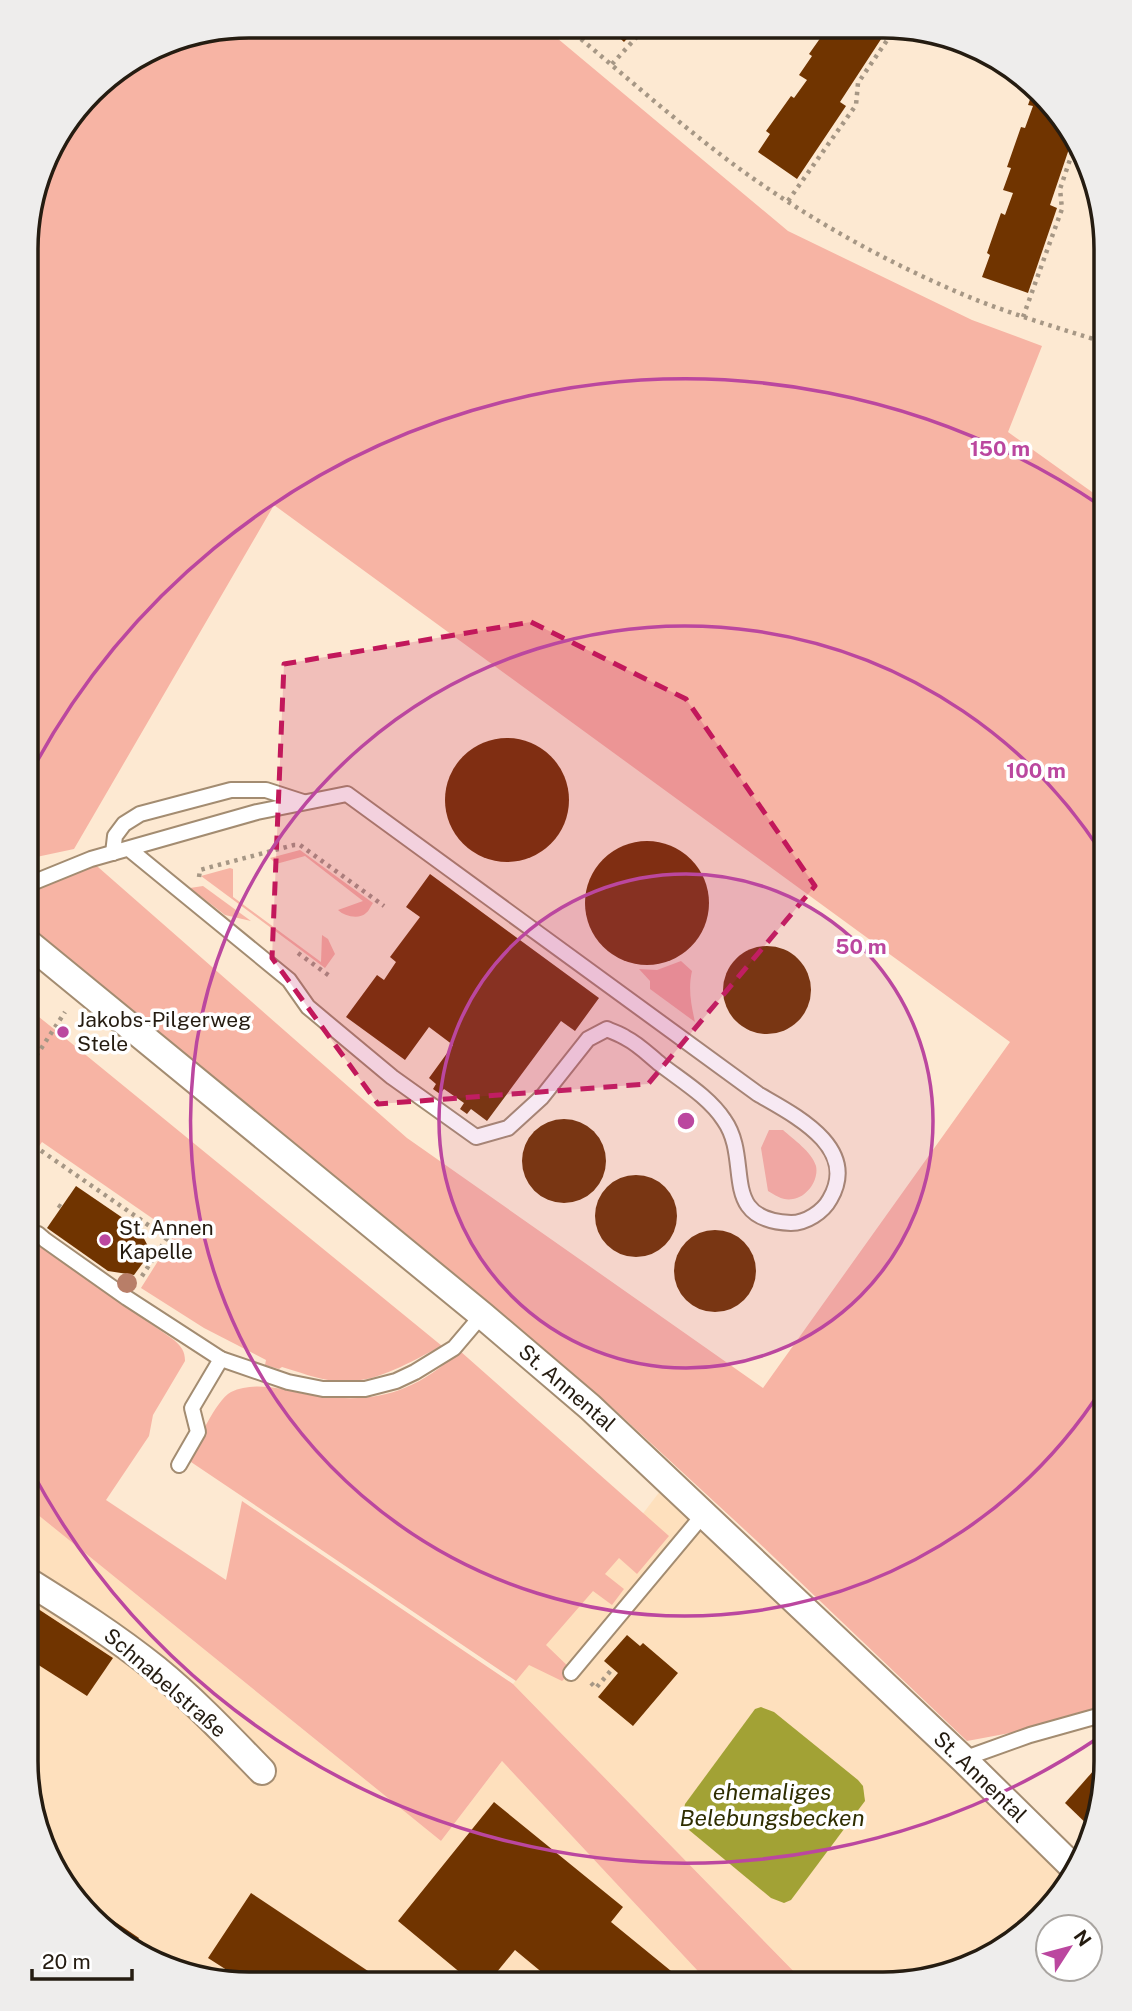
<svg xmlns="http://www.w3.org/2000/svg" width="1132" height="2011" font-family="'Public Sans',sans-serif">
	<style>
		.built { fill: #fee0bd }
		.green { fill: #f7b4a4 }
		.water { fill: #a2a235 }
		.building { fill: #703400 }
		.lines { fill: none; stroke-linecap: round; stroke-linejoin: round }
		.service-casing { stroke: #a38c71; stroke-width: 18 }
		.minor-casing { stroke: #a38c71; stroke-width: 30 }
		.path { stroke: #a69785; stroke-width: 4.5; stroke-dasharray: 3.5 5; stroke-linecap: butt }
		.service { stroke: #fff; stroke-width: 14 }
		.minor { stroke: #fff; stroke-width: 26 }
		.tree { fill: #b87e68 }
		.marked { fill: #c2185b; fill-opacity: 0.2; stroke: #c2185b; stroke-width: 5; stroke-dasharray: 14 9; stroke-linejoin: round }
		.ring { fill: none; stroke: #bb479f; stroke-width: 3.5 }
		.poi-dot { fill: #bb479f; stroke: #fff; stroke-width: 2.5 }
		.labels { text-anchor: middle; stroke-width: 7; stroke-linejoin: round; paint-order: stroke }
		.poi-label { font-size: 21px; fill: #251c11; stroke: #fff; text-anchor: start }
		.street-label { font-size: 21px; fill: #251c11; stroke: #fff }
		.water-label { font-size: 23px; font-style: italic; fill: #2e2d00; stroke: #fff }
		.rim { fill: none; stroke: #251c11; stroke-width: 3.5 }
		.centre { fill: #bb479f; stroke: #fff; stroke-width: 3.5 }
		.ring-label { font-size: 21px; text-anchor: middle; font-weight: bold; fill: #bb479f; stroke: #fff; stroke-width: 7; stroke-linejoin: round; paint-order: stroke }
	</style>
	<rect width="100%" height="100%" fill="#fde9d2"/>
	<g class="built">
		<path d="M667 1482 1075 1870 1060 1897 1018 1939 955 1973 882 1985H807L513 1684Z"/>
		<path d="M27 1506 441 1841 502 1761 710 1984 220 1983 151 1962 103 1930 38 1834 26 1761Z"/>
	</g>
	<g class="green">
		<path d="M250 26 545 28 788 231 972 320 1042 346 1008 432 1106 502 1105 1715 967 1741 758 1542 602 1398 27 925V893L90 860 407 1138 763 1388 1010 1042 274 505 74 849 27 859 28 221 49 150 102 82 164 43Z"/>
		<path d="M300 850 373 903C370 907 369 911 366 913 359 920 344 916 338 910L363 901 305 856 276 864 270 858Z"/>
		<path d="M230 868 233 869V897L321 962 322 935 328 939 335 954 325 968 201 876Z"/>
		<path d="M203 886 251 921 225 915 190 888Z"/>
		<path d="M681 961 692 971C688 988 691 1004 695 1022L650 989V981L639 969 657 970Z"/>
		<path d="M27 998 30 1001V1015L39 1017 54 1029 442 1346C407 1363 375 1385 335 1381 317 1379 299 1372 282 1367L279 1369 265 1365 266 1360 204 1328 141 1288 175 1234 42 1142 27 1163Z"/>
		<path d="M769 1130H783C793 1139 812 1152 816 1166 819 1180 807 1197 793 1199 784 1201 776 1196 768 1191L761 1148Z"/>
		<path d="M27 1237 174 1340C181 1346 185 1351 185 1361L153 1415 149 1436 106 1500 226 1580 242 1501 513 1684 807 1985 710 1984 502 1761 441 1841 27 1506Z"/>
		<path d="M460 1351 669 1536 637 1574 619 1558 605 1574 624 1589 612 1605 593 1591 546 1645 573 1671 562 1681 529 1665 516 1681 188 1460C197 1444 215 1401 231 1392 252 1382 279 1388 300 1393 368 1405 408 1398 460 1351Z"/>
	</g>
	<path class="water" d="M761 1707 774 1712 858 1780 863 1786 865 1801 791 1900 784 1903 771 1898 689 1830C683 1821 683 1814 685 1804L755 1709Z"/>
	<g class="building">
		<path d="M609 28 614 29H636L624 42Z"/>
		<path d="M826 30H887L840 102 846 106 797 179 758 152 770 134 766 131 791 96 794 98 807 80 799 75 812 56 809 54Z"/>
		<path d="M1034 88 1071 143 1050 205 1057 208 1028 293 982 277 990 255 987 253 1001 213 1005 215 1013 193 1003 190 1011 168 1007 167 1021 127 1025 128 1033 106 1028 105Z"/>
		<circle cx="507" cy="800" r="62"/>
		<circle cx="647" cy="903" r="62"/>
		<path d="M430 874 599 998 575 1031 561 1021 487 1121 471 1109 467 1114 460 1109 464 1103 444 1089 440 1094 433 1089 436 1084 429 1078 453 1045 429 1027 405 1060 346 1017 377 975 384 980 396 962 390 957 420 917 406 907Z"/>
		<circle cx="767" cy="990" r="44"/>
		<circle cx="564" cy="1161" r="42"/>
		<circle cx="636" cy="1216" r="41"/>
		<path d="M76 1186 139 1229 151 1252 134 1275 108 1271 47 1228Z"/>
		<circle cx="715" cy="1271" r="41"/>
		<path d="M26 1601 113 1658 87 1696 26 1657Z"/>
		<path d="M627 1635 640 1646 643 1643 678 1673 633 1726 598 1697 618 1673 604 1661Z"/>
		<path d="M1102 1761 1105 1764V1777L1093 1830 1065 1803Z"/>
		<path d="M494 1802 623 1907 611 1922 687 1984H556L515 1950 487 1984H474L398 1921Z"/>
		<path d="M251 1893 374 1975 368 1983H243L244 1981 208 1958Z"/>
		<path d="M83 1900 139 1938 132 1949 103 1930Z"/>
	</g>
	<g class="lines">
		<defs>
			<g id="service">
				<path d="M113 853 115 836 124 824 140 814 231 790H266L303 802"/>
				<path d="M27 885 91 859 257 812 347 794 758 1094C794 1115 860 1147 830 1199 823 1212 806 1223 791 1223 717 1220 753 1161 724 1120 709 1097 682 1081 660 1064 649 1055 638 1044 626 1038 620 1034 613 1032 607 1029L588 1039 542 1097 508 1128 476 1137 392 1077 308 1007 289 980 129 849"/>
				<path d="M38 1234 45 1240 127 1298 221 1359 288 1382 323 1389H365L396 1381 415 1372 454 1348 482 1315"/>
				<path d="M179 1465 198 1432 192 1408 221 1359"/>
				<path d="M571 1673 703 1515"/>
				<path d="M963 1759 1030 1735 1105 1714"/>
			</g>
			<g id="minor">
				<path d="M27 942 482 1315 590 1407 963 1759 1076 1870"/>
				<path d="M26 1580C71 1608 115 1636 156 1669 194 1700 228 1736 262 1771"/>
			</g>
		</defs>
		<use href="#service" class="service-casing"/>
		<use href="#minor" class="minor-casing"/>
		<g class="path">
			<path d="M568 28C624 75 679 124 737 167 810 220 891 265 974 299 1017 316 1062 329 1106 343"/>
			<path d="M612 64 644 29"/>
			<path d="M788 201 856 105 858 83 894 30"/>
			<path d="M1023 317 1062 209 1060 189 1074 148"/>
			<path d="M199 877 200 870 207 868 294 845H300L384 906"/>
			<path d="M298 953 331 977"/>
			<path d="M27 1070 65 1012"/>
			<path d="M27 1141 167 1238 140 1279"/>
			<path d="M27 1168 28 1169"/>
			<path d="M58 1205 61 1207"/>
			<path d="M591 1683 596 1688 613 1668"/>
		</g>
		<use href="#service" class="service"/>
		<use href="#minor" class="minor"/>
	</g>
	<circle class="tree" cx="127" cy="1283" r="10"/>
	<path class="marked" d="M531 622 686 699 815 886 648 1084 378 1104 272 958 284 664Z"/>
	<circle cx="686" cy="1121" r="247" fill="#bb479f" fill-opacity=".12"/>
	<g class="ring">
		<circle cx="686" cy="1121" r="247"/>
		<path d="M1103 1387A495 495 0 1 1 1103 855"/>
		<path d="M1101 1736A742 742 0 0 1 28 1464M28 778A742 742 0 0 1 1101 506"/>
	</g>
	<g class="poi-dot">
		<circle cx="63" cy="1032" r="7"/>
		<circle cx="105" cy="1240" r="7"/>
	</g>
	<g class="labels">
		<g class="poi-label">
			<text x="77" y="1027">Jakobs-Pilgerweg<tspan x="77" dy="24">Stele</tspan></text>
			<text x="119" y="1235">St. Annen<tspan x="119" dy="24">Kapelle</tspan></text>
		</g>
		<g class="street-label">
			<text transform="translate(567 1388) rotate(41)" y="7">St. Annental</text>
			<text transform="translate(165 1683) rotate(41)" y="7">Schnabelstraße</text>
			<text transform="translate(980 1777) rotate(44)" y="7">St. Annental</text>
		</g>
		<g class="water-label">
			<text x="772" y="1800">ehemaliges<tspan x="772" dy="26">Belebungsbecken</tspan></text>
		</g>
	</g>
	<path d="M0 0H1132V2011H0ZM249 38H883A211 211 0 0 1 1094 249V1761A211 211 0 0 1 883 1972H249A211 211 0 0 1 38 1761V249A211 211 0 0 1 249 38Z" fill="#eeedec" fill-rule="evenodd"/>
	<path class="rim" d="M249 38H883A211 211 0 0 1 1094 249V1761A211 211 0 0 1 883 1972H249A211 211 0 0 1 38 1761V249A211 211 0 0 1 249 38Z"/>
	<circle cx="686" cy="1121" r="10" class="centre"/>
	<g class="ring-label">
		<text x="1000" y="456">150 m</text>
		<text x="1036" y="778">100 m</text>
		<text x="861" y="954">50 m</text>
	</g>
	<g transform="translate(1069 1948) rotate(54)"><circle r="33" fill="#ffffff" stroke="#a8a4a0" stroke-width="2"/>
	<path d="M0-5L12 26L0 18L-12 26Z" fill="#bb479f"/>
	<text y="-10" font-size="19" font-weight="bold" text-anchor="middle" fill="#251c11">N</text>
	</g>
	<path d="M32 1969v10h100v-10" fill="none" stroke="#251c11" stroke-width="3.5"/>
	<text x="42" y="1969" font-size="21" fill="#251c11" stroke="#ffffff" stroke-width="5" paint-order="stroke">20 m</text>
</svg>
